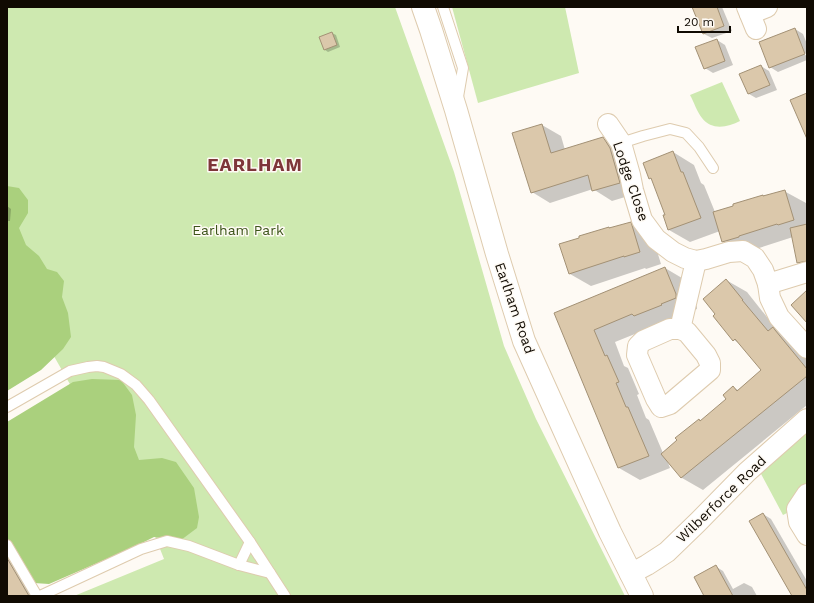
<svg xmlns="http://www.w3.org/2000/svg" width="814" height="603" font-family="'Work Sans',sans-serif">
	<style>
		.green { fill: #cee9b0 }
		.forest { fill: #aad07d }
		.shadow { fill: #0003 }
		.building { fill: #dbc8ab; stroke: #a39175 }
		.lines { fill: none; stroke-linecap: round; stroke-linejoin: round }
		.service-casing { stroke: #decbae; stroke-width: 12 }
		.minor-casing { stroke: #decbae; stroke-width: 22 }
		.secondary-casing { stroke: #decbae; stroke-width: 24 }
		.service { stroke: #fff; stroke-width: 10 }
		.minor { stroke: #fff; stroke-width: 20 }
		.secondary { stroke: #fff; stroke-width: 22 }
		.labels { text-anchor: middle; stroke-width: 3; stroke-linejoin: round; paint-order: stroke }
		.street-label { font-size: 14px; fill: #100a02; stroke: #fefaf4 }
		.park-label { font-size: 14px; fill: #3c5419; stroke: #fefaf4 }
		.district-label { font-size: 18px; font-weight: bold; letter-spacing: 1px; fill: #7e3639; stroke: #fefaf4 }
	</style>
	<rect width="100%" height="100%" fill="#fefaf4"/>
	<g class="green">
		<path d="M7 7H395L454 172 504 346 536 419 625 596H74L164 559 151 526 7 274Z"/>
		<path d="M452 7H565L579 73 478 103Z"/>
		<path d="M722 82 740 121C728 127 712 131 702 118 697 112 694 102 690 95Z"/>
		<path d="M807 430V482C798 490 794 500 791 511L783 515 760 472Z"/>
	</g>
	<g class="forest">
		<path d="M7 186 19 188 28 200V213L19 228 26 245 39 256 47 269 57 272 64 281 62 297 68 313 71 337 63 349 41 370 7 391Z"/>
		<path d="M92 379 121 380 132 395 136 415 134 447 139 460 162 458 176 462 194 488 199 517 197 528 181 540 154 537 132 548 49 584 34 583 7 542V422L73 382Z"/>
	</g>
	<g class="shadow">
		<path d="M694 7H722L732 31 712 38 704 34Z"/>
		<path d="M795 29 803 34 807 44V54L801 50 800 52 807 56V60L778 72 770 67Z"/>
		<path d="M332 33 336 35 340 47 328 52 325 50Z"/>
		<path d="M717 40 725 45 733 65 713 73 705 68Z"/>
		<path d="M761 66 769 71 777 90 756 98 749 94 741 75Z"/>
		<path d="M542 125 561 136 565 150 603 138 622 149 638 193 612 201 593 189 550 203 532 192Z"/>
		<path d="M673 152 694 165 701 183 704 185 715 212 784 191 806 203 807 208V262H805L797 258 793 237 759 248 760 249 744 254 723 241 720 231 690 242 669 230 666 215 653 180 650 178Z"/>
		<path d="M7 206 11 209 10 221H7Z"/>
		<path d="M630 223 652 235 661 264 646 269 645 268 591 286 570 274Z"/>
		<path d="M665 268 687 281 697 307V309L615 342 624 366 628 368 639 394 637 395 646 418 649 420 663 453 699 420 701 421 728 399 733 387 738 390 763 370 740 344 734 340 715 316 726 280 747 292 778 331 794 341 807 356V405L703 490 682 478 667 460 670 468 640 480 619 468 555 314Z"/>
		<path d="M763 514 771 519 807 581V596H793Z"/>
		<path d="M7 544 35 596H7Z"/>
		<path d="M715 566 723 571 733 589 744 583 752 587 757 596H705Z"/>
	</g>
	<g class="building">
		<path d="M692 7H717L724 26 703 34Z"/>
		<path d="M795 28 805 54 769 68 759 42Z"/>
		<path d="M332 32 337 45 324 50 319 37Z"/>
		<path d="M717 39 725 61 704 69 695 47Z"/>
		<path d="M761 65 770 85 748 94 739 74Z"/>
		<path d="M807 93V139L790 100Z"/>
		<path d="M542 124 551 153 603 137 610 148 620 183 592 191 588 175 531 193 512 133Z"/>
		<path d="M673 151 681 172H683L701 218 668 230 663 215H665L651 178 649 179 643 163Z"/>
		<path d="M785 190 794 220 778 225 777 224 739 236V237L722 242 713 212 733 206V204L763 195V196Z"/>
		<path d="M631 222 640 252 624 257V256L569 274 559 244 579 238V236L609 227V228Z"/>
		<path d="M807 224V261L797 263 790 228Z"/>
		<path d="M665 267 676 294V298L661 304 662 305 634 316 632 314 594 330 605 356 607 355 619 382 616 383 626 407H628L649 456 618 468 554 313Z"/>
		<path d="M726 279 743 300H742L768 331 773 327 775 330 807 369V376L681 478 661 454 677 440 675 438 699 419 700 421 726 399 723 395 733 386 737 391 761 370 735 339 733 341 713 316 715 314 703 299Z"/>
		<path d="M807 290V323L791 305Z"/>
		<path d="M763 513 807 590V596H792L749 521Z"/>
		<path d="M7 558 29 596H7Z"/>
		<path d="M716 565 733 596H704L694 577Z"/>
	</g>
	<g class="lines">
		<defs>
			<g id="service">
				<path d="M443 7 463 68 458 97"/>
				<path d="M621 143 643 136 670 129 686 133 699 147 713 168"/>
				<path d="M7 407 70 371 88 367 97 366 104 367 121 374 136 385 149 400 250 542 285 596"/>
				<path d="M250 542 239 565 270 573"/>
				<path d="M7 545 37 596"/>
				<path d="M40 596 141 549 167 541 189 546 239 565"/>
			</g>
			<g id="minor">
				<path d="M747 7 756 29"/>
				<path d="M750 14 767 7"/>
				<path d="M608 124 621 143 630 175 633 190 642 220 656 239 673 252 685 258 696 261 706 259 729 252 743 251 755 258 763 270 768 284 770 298 779 317 807 348"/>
				<path d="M768 284 807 272"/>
				<path d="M670 329H680L687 332 706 355 710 363V370L670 404 661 407 656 399 637 355 638 346 643 341Z"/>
				<path d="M680 329 696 261"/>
				<path d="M807 494 797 509 799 522 807 535"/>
				<path d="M630 574 647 565 667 552 698 522 747 472 807 419"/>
			</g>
			<path id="secondary" d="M423 7 431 30 456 110 497 254 524 341 610 532 642 596"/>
		</defs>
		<use href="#service" class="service-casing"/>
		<use href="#minor" class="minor-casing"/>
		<use href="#secondary" class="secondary-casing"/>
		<use href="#service" class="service"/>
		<use href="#minor" class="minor"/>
		<use href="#secondary" class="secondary"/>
	</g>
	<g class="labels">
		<g class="street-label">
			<text transform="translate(631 181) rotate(71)" y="5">Lodge Close</text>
			<text transform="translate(515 308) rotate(71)" y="5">Earlham Road</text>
			<text transform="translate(721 499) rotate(-44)" y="5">Wilberforce Road</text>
		</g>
		<g class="park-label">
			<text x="238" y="235">Earlham Park</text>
		</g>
		<g class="district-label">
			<text x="255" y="171">EARLHAM</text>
		</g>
	</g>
	<rect width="814" height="603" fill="none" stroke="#100a02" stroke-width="16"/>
	<path d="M678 26v6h52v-6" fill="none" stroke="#100a02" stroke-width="2"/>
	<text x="684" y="26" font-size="12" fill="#100a02" stroke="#fefaf4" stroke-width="3" paint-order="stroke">20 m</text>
</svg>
